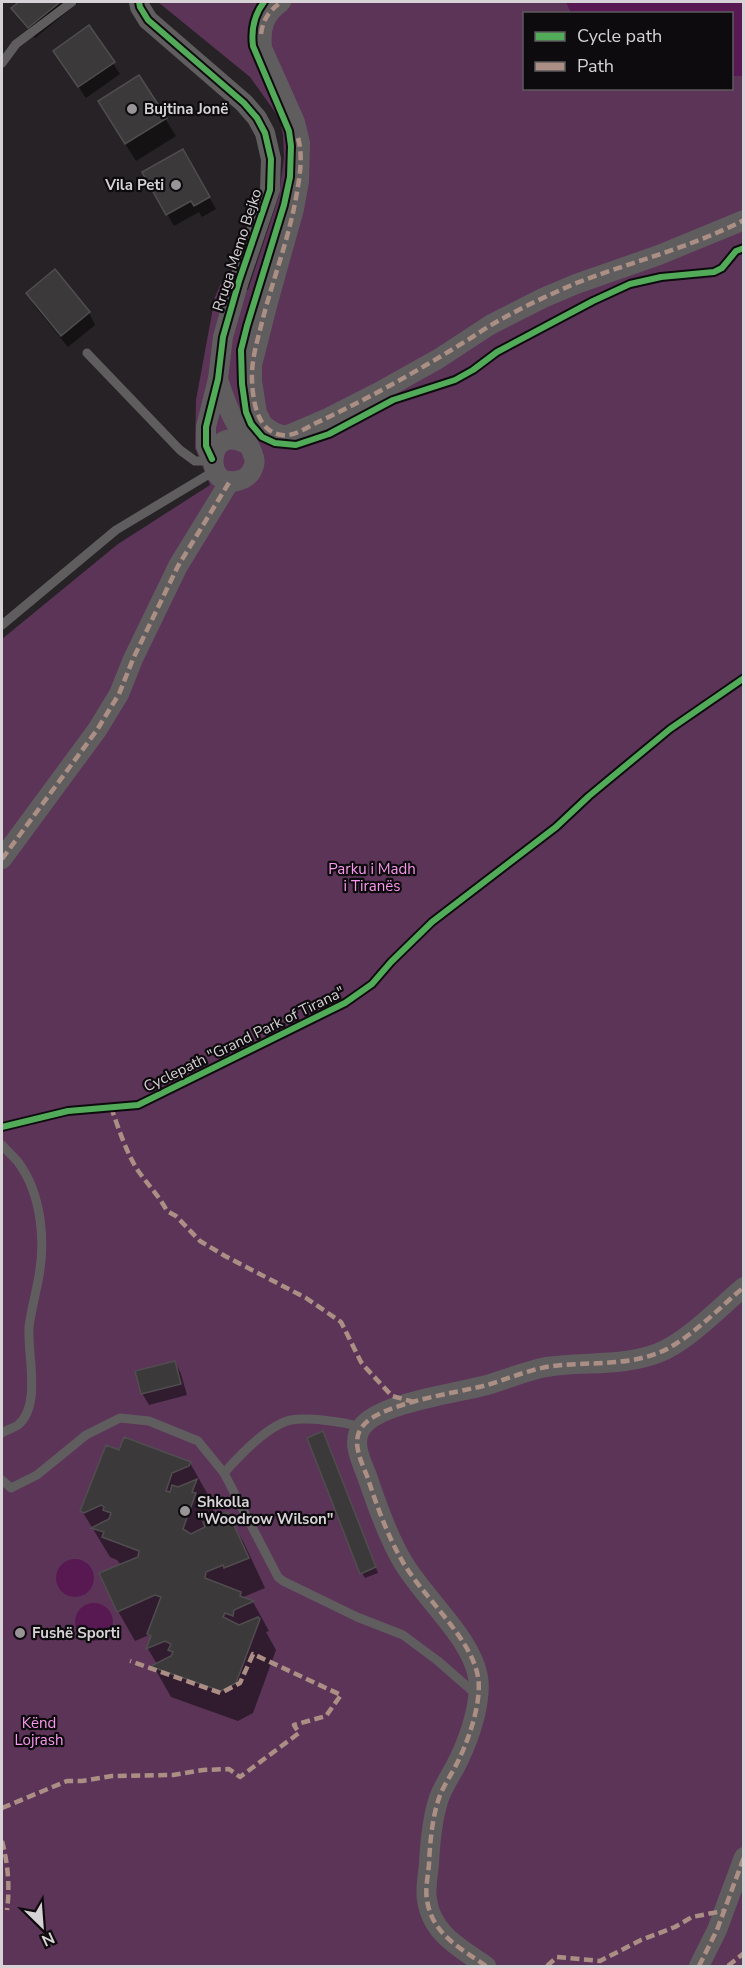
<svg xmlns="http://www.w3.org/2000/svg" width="745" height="1968" font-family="'Nunito Sans',sans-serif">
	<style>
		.green { fill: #5c3458 }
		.water { fill: #581953 }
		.shadow { fill: #0007 }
		.building { fill: #3c393b; stroke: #504d4f; stroke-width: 1.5 }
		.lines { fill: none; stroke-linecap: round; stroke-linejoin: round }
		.lane { stroke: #605d5f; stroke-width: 9 }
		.street { stroke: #605d5f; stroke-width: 20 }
		.quiet { stroke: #ac8f84; stroke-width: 4.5; stroke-dasharray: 9 4.5; stroke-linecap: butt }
		.cycleway-casing { stroke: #0e0b0e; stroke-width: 10 }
		.cycleway { stroke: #51ab58; stroke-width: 6 }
		.poi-dot { fill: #989497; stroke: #0e0b0e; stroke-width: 2 }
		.labels { text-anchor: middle; stroke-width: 4.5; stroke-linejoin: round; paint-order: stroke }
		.poi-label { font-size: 15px; font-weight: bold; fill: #d6d2d5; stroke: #0e0b0e; text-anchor: start }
		.street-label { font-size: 15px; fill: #d6d2d5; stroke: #0e0b0e }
		.park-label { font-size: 15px; fill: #fa98ee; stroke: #0e0b0e }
	</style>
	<rect width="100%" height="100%" fill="#262225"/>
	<path class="green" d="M158 2H708L707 13 524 14V88H732V70L743 76V1966H2V639L118 544 210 485 195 448 196 400 215 297 221 283 248 290 279 196 284 157 283 135 280 121 275 112 250 77Z"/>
	<g class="water">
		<path d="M566 2H743V76H732V14L571 13Z"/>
		<circle cx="75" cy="1578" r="19"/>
		<circle cx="94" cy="1622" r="19"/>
	</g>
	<g class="shadow">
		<path d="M22 2H78V3L35 38 20 20 13 8Z"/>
		<path d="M89 28 120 74 86 98 62 62Z"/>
		<path d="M139 77 176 136 136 161 109 118Z"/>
		<path d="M183 151 216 209 202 217 199 212 174 226 144 173Z"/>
		<path d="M55 272 89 313 95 325 68 347 34 305 28 294Z"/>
		<path d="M175 1362 181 1374 187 1395 149 1405 142 1393Z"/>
		<path d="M325 1438 378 1573 365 1578 362 1573Z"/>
		<path d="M120 1452 190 1463 207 1493 206 1496 213 1510 210 1521 227 1514 244 1543 265 1588 241 1598 253 1602 269 1631 266 1632 276 1650 253 1713 238 1721 171 1697 154 1667 157 1664 148 1649 151 1639 149 1635 135 1641 118 1611 121 1565 117 1560 110 1557 82 1511Z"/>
	</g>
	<g class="building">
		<path d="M19 2H60L28 28 11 8Z"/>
		<path d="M89 25 115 62 78 87 53 51Z"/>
		<path d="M139 75 167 118 125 144 98 101Z"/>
		<path d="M183 149 210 197 194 206 191 201 166 215 142 172Z"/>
		<path d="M55 269 90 312 61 336 26 293Z"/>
		<path d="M175 1361 181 1384 141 1394 135 1371Z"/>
		<path d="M323 1431 376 1567 360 1574 307 1438Z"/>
		<path d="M124 1437 191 1462 189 1466 172 1473 166 1491 170 1492 172 1485 178 1487 197 1479 192 1492 196 1493 183 1529 191 1534 205 1527 203 1522 228 1512 249 1558 224 1568 223 1565 206 1572 205 1578 241 1592 240 1596 254 1601 234 1610 233 1616 225 1613 223 1617 239 1625 258 1617 260 1619 236 1683 221 1691 152 1667 153 1665 171 1656 173 1652 168 1650 171 1644 165 1641 146 1649 151 1636 147 1634 161 1597 155 1595 117 1612 99 1573 138 1557 139 1551 102 1537 104 1532 91 1528 109 1519 111 1513 103 1510 104 1507 101 1505 84 1513 80 1511 106 1445 119 1450Z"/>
	</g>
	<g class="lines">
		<g class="lane">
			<path d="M2 63 16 44 72 2"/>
			<path d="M87 353 180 450 195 461H212"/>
			<path d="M2 625 116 530 206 476 216 472"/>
			<path d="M2 1145C7 1151 13 1156 18 1162 42 1194 46 1243 38 1281 35 1297 31 1311 29 1327 27 1354 42 1405 18 1425 14 1428 6 1430 2 1433"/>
			<path d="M361 1427C344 1422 308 1417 291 1420 268 1425 239 1456 224 1473L278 1577 283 1581 357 1617 403 1635 438 1661 477 1695"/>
			<path d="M2 1480 11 1488 37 1475 86 1435 120 1418 149 1421 198 1441 224 1473"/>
		</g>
		<g class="street">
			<path d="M139 2 140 7 148 20 244 103 257 118 265 133 271 159 270 190 239 281 223 337 218 379 206 427V446L212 459"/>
			<path d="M281 2C264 14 260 28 262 48L295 122 300 143 299 181 294 209 268 302 252 365V381L257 413 263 425 273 432 284 436 293 433 328 418 379 392 438 359 490 325 543 298 576 284 659 255 744 220"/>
			<path d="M218 379C222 392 227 406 233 418 239 430 250 443 253 455 255 459 255 464 253 468 251 474 245 479 240 480 202 494 205 419 248 445"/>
			<path d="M2 859 97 730 119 694 133 659 178 566 230 481"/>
			<path d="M486 1966C460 1948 432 1934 427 1900 425 1889 428 1876 429 1864 430 1842 432 1819 439 1798 444 1784 454 1771 460 1757 470 1736 482 1700 478 1677 471 1636 420 1595 400 1557 386 1532 376 1503 367 1476 361 1461 351 1441 362 1427 379 1403 457 1393 487 1385 507 1379 526 1371 546 1367 584 1361 622 1367 658 1353 687 1342 720 1307 744 1287"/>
			<path d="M699 1966 717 1930 744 1857"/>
		</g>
		<g class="quiet">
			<path d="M261 34C263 19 269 11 281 2"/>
			<path d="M298 138C303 155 300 175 297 192 290 235 274 276 263 318 258 339 251 359 252 381 253 401 257 432 282 435 293 437 306 428 316 423 370 398 423 368 474 336 505 315 540 299 574 284 630 262 690 248 744 220"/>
			<path d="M2 859 97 730 119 694 133 659 178 566 230 481"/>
			<path d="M111 1107C118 1127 127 1155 139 1172 149 1186 159 1196 167 1211L176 1216 200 1241 225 1256 306 1298 341 1322 361 1362 366 1368 392 1396 414 1402"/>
			<path d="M2 1808 67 1781H82L112 1776 173 1775 203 1770 229 1769 240 1777 299 1733 294 1725 326 1716 341 1695 253 1654 240 1683 221 1693 130 1661"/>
			<path d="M2 1841C8 1863 10 1888 7 1910"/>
			<path d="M486 1966C460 1948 432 1934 427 1900 425 1889 428 1876 429 1864 430 1842 432 1819 439 1798 444 1784 454 1771 460 1757 470 1736 482 1700 478 1677 471 1636 420 1595 400 1557 386 1532 376 1503 367 1476 361 1461 351 1441 362 1427 379 1403 457 1393 487 1385 507 1379 526 1371 546 1367 584 1361 622 1367 658 1353 687 1342 720 1307 744 1287"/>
			<path d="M547 1966 557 1957 600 1961 641 1940 675 1927 692 1917 723 1911"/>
			<path d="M699 1966 717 1930 744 1857"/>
			<path d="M728 1966 744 1953"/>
		</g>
		<defs>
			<g id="cycleway">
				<path d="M139 2 140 7 148 20 244 103 257 118 265 133 271 159 270 190 239 281 223 337 218 379 206 427V446L212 459"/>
				<path d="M264 2C254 15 251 30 253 46L289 131 291 146 290 177 284 205 247 326 241 350 242 384 246 412 251 424 262 437 275 443 296 445 329 434 393 400 455 380 473 370 497 352 593 301 630 284 661 277 714 272 722 268 736 251 744 248"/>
				<path d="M2 1127 68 1111 138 1105 345 1003 372 984 391 962 432 922 556 827 589 796 670 729 744 678"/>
			</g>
		</defs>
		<use href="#cycleway" class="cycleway-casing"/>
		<use href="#cycleway" class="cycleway"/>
	</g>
	<g class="poi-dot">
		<circle cx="132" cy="109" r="6"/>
		<circle cx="176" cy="185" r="6"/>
		<circle cx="185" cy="1511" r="6"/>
		<circle cx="20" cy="1633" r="6"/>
	</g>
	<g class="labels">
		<g class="poi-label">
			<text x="144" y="114">Bujtina Jonë</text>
			<text x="164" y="190" text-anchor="end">Vila Peti</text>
			<text x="197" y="1507">Shkolla<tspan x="197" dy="17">"Woodrow Wilson"</tspan></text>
			<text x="32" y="1638">Fushë Sporti</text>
		</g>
		<g class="street-label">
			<text transform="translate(237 250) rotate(-72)" y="5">Rruga Memo Bejko</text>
			<text transform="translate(244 1039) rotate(-26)" y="5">Cyclepath "Grand Park of Tirana"</text>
		</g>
		<g class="park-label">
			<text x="372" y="874">Parku i Madh<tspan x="372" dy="17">i Tiranës</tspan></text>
			<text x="39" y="1728">Kënd<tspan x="39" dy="17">Lojrash</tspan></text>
		</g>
	</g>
	<rect width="745" height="1968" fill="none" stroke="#d6d2d5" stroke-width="6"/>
	<rect x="523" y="12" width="210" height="78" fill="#0e0b0e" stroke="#5e5b5e" stroke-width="1.5"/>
	<rect x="535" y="32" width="30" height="9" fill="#51ab58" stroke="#5e5b5e" stroke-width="1.5"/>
	<text x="577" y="42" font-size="18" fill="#d6d2d5">Cycle path</text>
	<rect x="535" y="62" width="30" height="9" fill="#ac8f84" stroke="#5e5b5e" stroke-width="1.5"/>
	<text x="577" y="72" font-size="18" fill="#d6d2d5">Path</text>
	<g transform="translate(42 1926) rotate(155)" stroke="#0e0b0e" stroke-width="4.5" paint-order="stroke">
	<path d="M0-4.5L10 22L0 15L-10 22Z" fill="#d6d2d5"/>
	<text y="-9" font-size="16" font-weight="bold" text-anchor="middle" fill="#d6d2d5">N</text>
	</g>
</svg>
